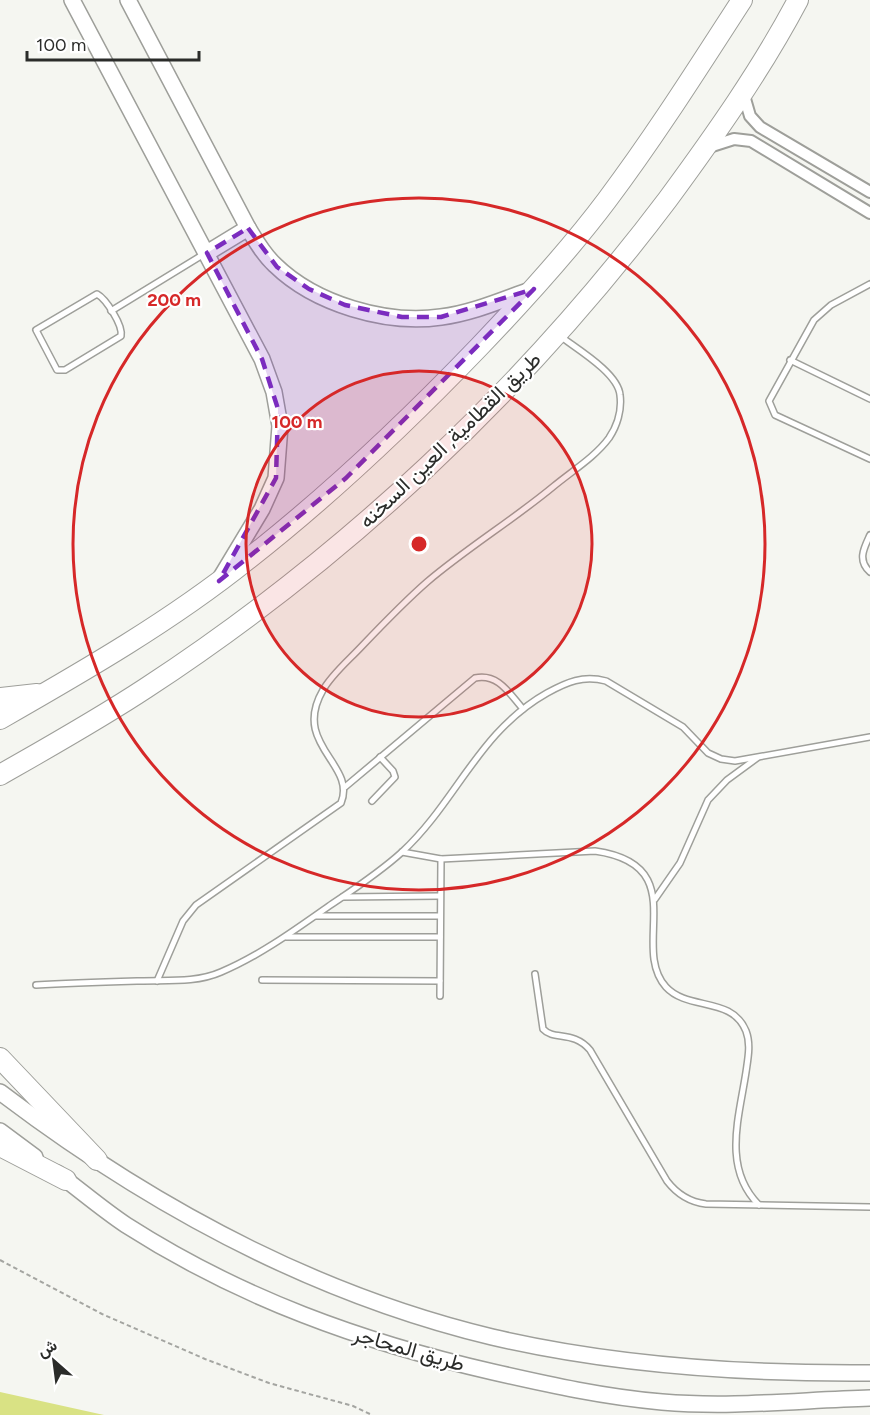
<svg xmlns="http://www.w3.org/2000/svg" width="870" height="1415" font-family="Figtree,Vazirmatn,sans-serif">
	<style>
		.green { fill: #d9e284 }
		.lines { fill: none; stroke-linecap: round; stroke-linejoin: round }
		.lane-casing { stroke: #9e9f9a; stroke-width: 8 }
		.street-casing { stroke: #9e9f9a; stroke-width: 14 }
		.secondary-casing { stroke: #9e9f9a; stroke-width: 18 }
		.highway-casing { stroke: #9e9f9a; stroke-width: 22 }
		.path { stroke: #a4a5a1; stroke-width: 2; stroke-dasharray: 4.5 3; stroke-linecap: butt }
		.lane { stroke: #fff; stroke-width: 5 }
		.street { stroke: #fff; stroke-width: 10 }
		.secondary { stroke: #fff; stroke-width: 15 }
		.highway { stroke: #fff; stroke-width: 20 }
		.marked { fill: #7b2cbf; fill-opacity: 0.2; stroke: #7b2cbf; stroke-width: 4.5; stroke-dasharray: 12 8; stroke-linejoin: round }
		.ring { fill: none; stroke: #d62828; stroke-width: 3 }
		.labels { text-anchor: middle; stroke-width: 4.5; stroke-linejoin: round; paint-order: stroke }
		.street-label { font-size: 21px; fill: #2b2c2a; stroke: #fff }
		.centre { fill: #d62828; stroke: #fff; stroke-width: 3 }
		.ring-label { font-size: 18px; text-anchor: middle; font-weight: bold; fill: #d62828; stroke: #fff; stroke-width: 4.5; stroke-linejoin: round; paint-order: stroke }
	</style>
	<rect width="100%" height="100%" fill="#f5f6f1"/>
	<path class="green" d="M0 1392 104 1415H0Z"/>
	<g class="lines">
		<defs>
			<g id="lane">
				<path d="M870 284 831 305 814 320 769 401 775 415 870 459"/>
				<path d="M97 294C106 299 123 325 121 336L65 370H57L36 330Z"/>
				<path d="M111 311 204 254"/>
				<path d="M790 360 870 399"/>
				<path d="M870 535C864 548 857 560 870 572"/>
				<path d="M345 787 475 678C498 673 509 693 523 709"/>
				<path d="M372 801 395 777 393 771 380 757"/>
				<path d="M402 852 441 859 595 851C694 865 629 946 666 987 688 1011 732 996 746 1031 751 1044 748 1058 746 1072 739 1118 722 1168 759 1205"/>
				<path d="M343 897 440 896"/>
				<path d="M655 899 680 863 708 800 727 780 757 758"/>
				<path d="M316 916H440"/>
				<path d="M286 937H440"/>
				<path d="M535 974 543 1029C554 1041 573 1030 590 1050L667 1181C677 1194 689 1202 706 1204L870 1207"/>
				<path d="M262 980 440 981"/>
				<path d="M157 981 183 921 196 905 341 803C357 764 291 745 323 690 332 674 349 660 362 646 383 624 404 602 427 582 467 548 513 520 554 486 572 471 595 457 609 438 617 426 622 410 620 395 618 373 577 349 560 336"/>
				<path d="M36 985C71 983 106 982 140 981 167 980 196 983 221 972 259 956 295 930 329 906 354 889 379 873 402 852 457 801 478 732 547 693 567 682 583 675 606 681L683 727 708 753 721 759 735 761 870 737"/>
				<path d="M440 996 441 859"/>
			</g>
			<g id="street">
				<path d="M743 92 750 116 760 127 870 192"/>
				<path d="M709 147 734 139 751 141 870 213"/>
			</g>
			<g id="secondary">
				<path d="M72 0 262 359 274 392 280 426 276 478 262 509 221 577"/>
				<path d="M128 0 248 228C256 241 263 254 275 265 315 304 386 325 441 317 473 313 504 299 533 289"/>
				<path d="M207 253 248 228"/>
				<path d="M0 1092C146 1203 313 1294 492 1337 616 1366 744 1374 870 1373"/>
				<path d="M0 1131 35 1157"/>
				<path d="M57 1173C80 1190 102 1209 126 1225 240 1298 362 1342 493 1372 550 1385 604 1397 662 1402 732 1408 800 1400 870 1398"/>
			</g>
			<g id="highway">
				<path d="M0 698 37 694"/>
				<path d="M0 719C84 671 171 621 247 560 330 495 406 423 479 347 524 300 568 252 607 200 655 136 698 68 742 0"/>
				<path d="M0 775C49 747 99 719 146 688 346 557 524 390 668 199 715 135 761 70 798 0"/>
				<path d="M0 1058 97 1160"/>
				<path d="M0 1146 66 1180"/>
			</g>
		</defs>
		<use href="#lane" class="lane-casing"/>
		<use href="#street" class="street-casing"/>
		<use href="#secondary" class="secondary-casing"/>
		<use href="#highway" class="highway-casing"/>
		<path class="path" d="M0 1260 102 1314 205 1359 269 1383 353 1406 372 1415"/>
		<use href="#lane" class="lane"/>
		<use href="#street" class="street"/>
		<use href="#secondary" class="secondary"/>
		<use href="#highway" class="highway"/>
	</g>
	<path class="marked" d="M248 228 277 267 309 289 345 305 402 317H441L534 289 346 478 219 581 276 478 278 409 262 359 207 253Z"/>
	<circle cx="419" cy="544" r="173" fill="#d62828" fill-opacity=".12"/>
	<g class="ring">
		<circle cx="419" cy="544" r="173"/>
		<circle cx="419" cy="544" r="346"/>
	</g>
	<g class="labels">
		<g class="street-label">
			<text transform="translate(450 440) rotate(-44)" y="7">طريق القطامية, العين السخنه</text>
			<text transform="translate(409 1349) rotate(16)" y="7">طريق المحاجر</text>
		</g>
	</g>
	<circle cx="419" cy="544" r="9" class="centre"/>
	<g class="ring-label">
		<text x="174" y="306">200 m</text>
		<text x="297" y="428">100 m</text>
	</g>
	<g transform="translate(54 1361) rotate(332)" stroke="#ffffff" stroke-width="4.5" paint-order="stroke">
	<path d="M0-4.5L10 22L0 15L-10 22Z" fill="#2b2c2a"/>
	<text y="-9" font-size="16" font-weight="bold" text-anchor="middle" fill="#2b2c2a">ش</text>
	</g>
	<path d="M27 51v9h172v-9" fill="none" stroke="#2b2c2a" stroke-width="3"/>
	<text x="36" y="51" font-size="18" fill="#2b2c2a" stroke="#ffffff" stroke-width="4.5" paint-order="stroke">100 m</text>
</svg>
